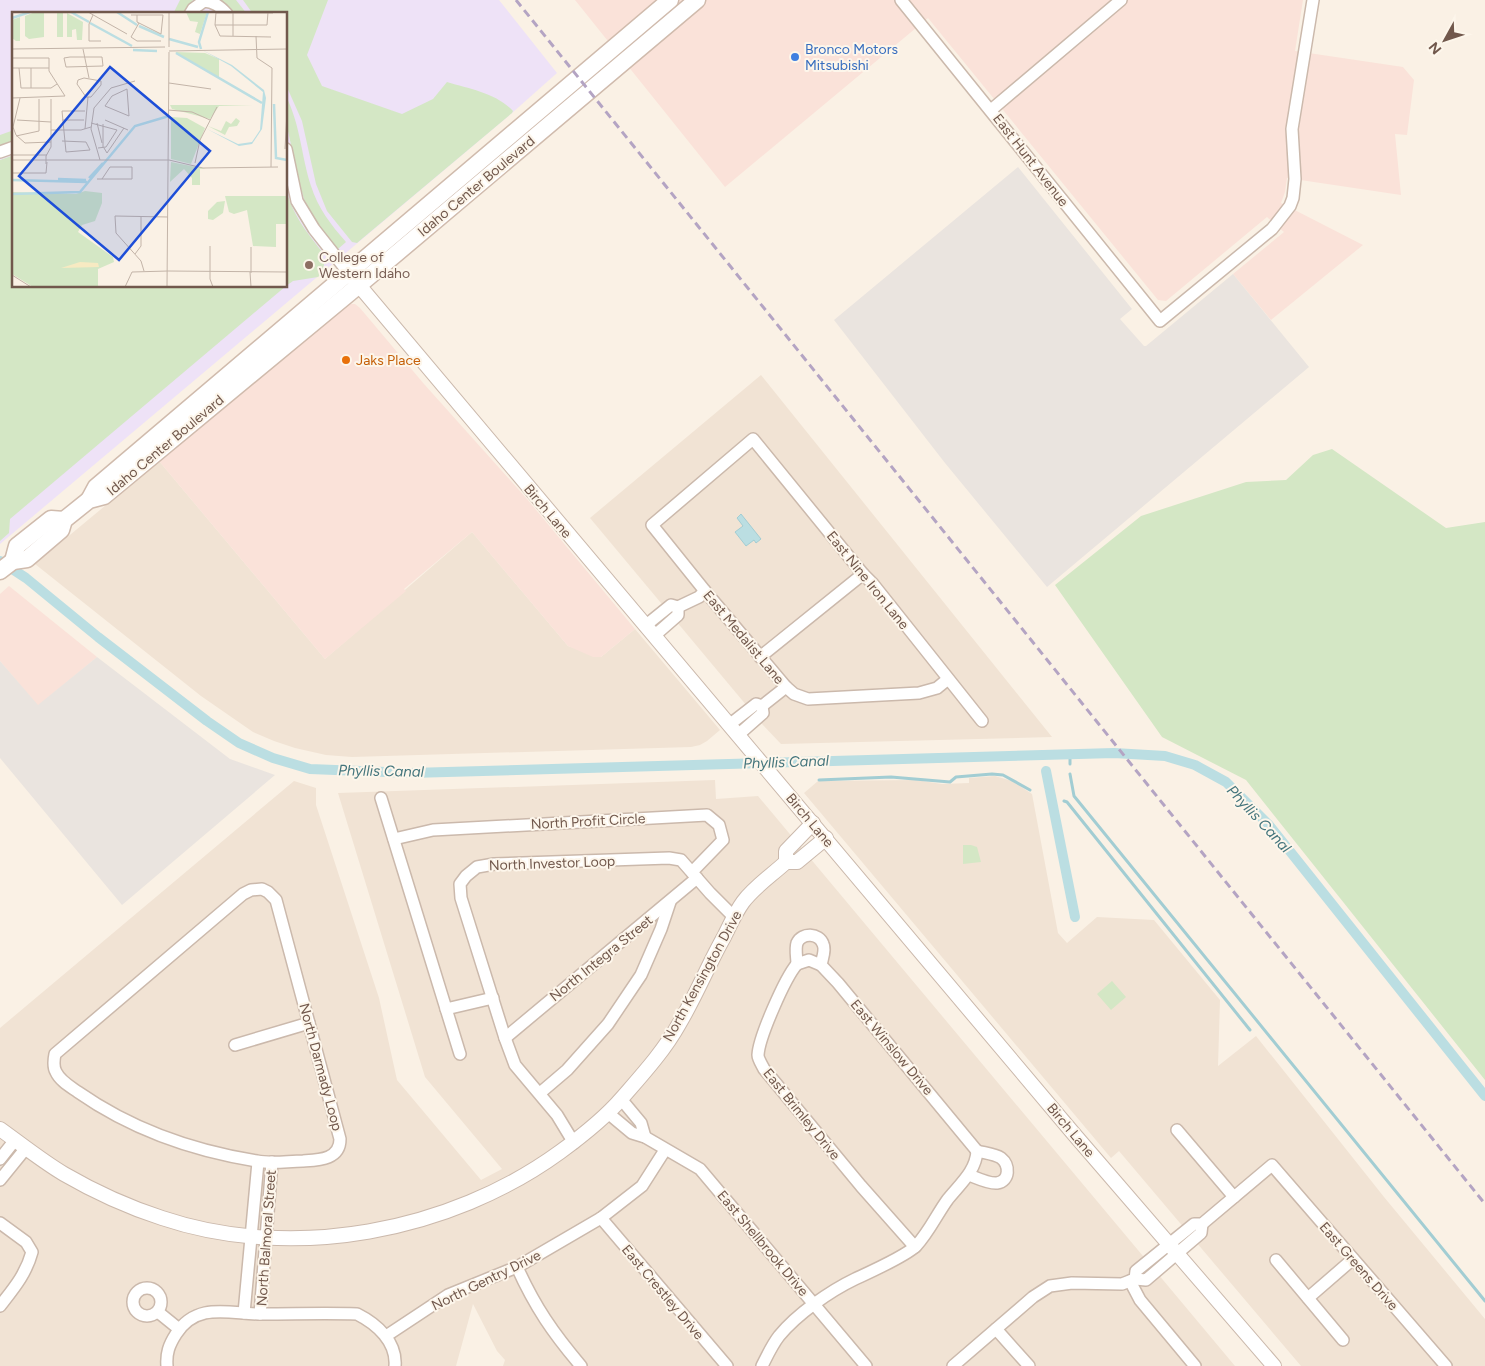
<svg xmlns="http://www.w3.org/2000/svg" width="1485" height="1366" font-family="Figtree,sans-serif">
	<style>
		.residential { fill: #f1e3d4 }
		.commercial { fill: #fae2d9 }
		.industrial { fill: #eae4df }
		.education { fill: #eee2f7; fill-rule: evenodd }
		.green { fill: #d4e7c5 }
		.water { fill: #bbdee2; stroke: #a2cdd3 }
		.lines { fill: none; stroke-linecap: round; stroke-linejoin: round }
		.stream { stroke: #a2cdd3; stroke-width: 3 }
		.canal { stroke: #bbdee2; stroke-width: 10 }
		.minor-casing { stroke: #cbb9ac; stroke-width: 14 }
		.tertiary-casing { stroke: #cbb9ac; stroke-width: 16 }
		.secondary-casing { stroke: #d0bbad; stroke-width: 19 }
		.minor { stroke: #fff; stroke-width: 11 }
		.tertiary { stroke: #fff; stroke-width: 14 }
		.secondary { stroke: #fff; stroke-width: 16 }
		.rail { stroke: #b4a4c3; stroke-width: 3; stroke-dasharray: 8 5; stroke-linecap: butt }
		.shop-dot { fill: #3f7fe0; stroke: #fdf6eb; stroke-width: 2 }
		.education-dot { fill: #8d6e63; stroke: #fdf6eb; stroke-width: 2 }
		.food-dot { fill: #e8710a; stroke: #fdf6eb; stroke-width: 2 }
		.labels { text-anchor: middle; stroke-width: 4; stroke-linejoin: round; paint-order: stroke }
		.shop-label { font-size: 14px; fill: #366cbe; stroke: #fdf6eb; text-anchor: start }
		.street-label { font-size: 14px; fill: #71584c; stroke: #fdf6eb }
		.education-label { font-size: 14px; fill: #785e54; stroke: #fdf6eb; text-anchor: start }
		.food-label { font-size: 14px; fill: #c56008; stroke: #fdf6eb; text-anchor: start }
		.water-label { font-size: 15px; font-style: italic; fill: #44757c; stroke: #fdf6eb }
		.inset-river { fill: none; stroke: #bbdee2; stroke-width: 2.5 }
		.inset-road { fill: none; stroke: #c3b4a8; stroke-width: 1 }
		.view { fill: #1d4ed8; fill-opacity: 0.15; stroke: #1d4ed8; stroke-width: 2.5 }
		.inset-edge { fill: none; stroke: #71584c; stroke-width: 2.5 }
	</style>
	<rect width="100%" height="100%" fill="#faf1e5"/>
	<g class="residential">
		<path d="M761 375 1052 737 781 744 762 724 590 518Z"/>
		<path d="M159 461 325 659 472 532 568 646 601 657 635 629 720 730 707 741 700 745 691 747 352 757 326 755 295 748 274 741 253 732 201 696 35 564Z"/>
		<path d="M995 776 1012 781 1032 794 1058 933 1067 943 1097 917 1154 920 1220 1000 1218 1066 1256 1036 1384 1197 1485 1319V1366H1301L1119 1151 1111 1158 804 793 818 781 916 780 942 784 969 783V778Z"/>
		<path d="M715 780 716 799 758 796 1235 1366H503L505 1360 497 1351 473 1304 456 1366H0V1028L294 781 316 788V805L379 998 397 1080 481 1180 502 1169 425 1077 338 793Z"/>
	</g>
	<g class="commercial">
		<path d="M575 0H1303L1295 51 1403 67 1414 80 1407 135 1395 134 1401 195 1287 178 1285 192 1281 203 1363 245 1271 320 1233 274 1284 232 1267 217 1166 301 1158 300 928 18 725 187Z"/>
		<path d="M350 304H355L360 308 424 384 527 499 635 629 601 657H593L568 646 472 532 404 589 406 591 325 659 159 461 344 306Z"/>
		<path d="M9 586 97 657 38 706 0 661V594Z"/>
	</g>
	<g class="industrial">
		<path d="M1018 167 1132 309 1120 319 1144 346H1146L1233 274 1309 367 1047 587 945 463 834 320Z"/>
		<path d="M97 657 230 759 275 775 122 905 0 758V661L38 705Z"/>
	</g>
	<path class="education" d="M0 0H499L557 73 512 113 0 544ZM14 14H286V286H14Z"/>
	<g class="green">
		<path d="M180 0H193L183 14H173Z"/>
		<path d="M221 0H236L247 14H235Z"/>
		<path d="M243 0H328L307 55 322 86 402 114 433 99 447 82C470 89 496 93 513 111L512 113 357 243 352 242 327 211 316 184 302 121 286 85V14H253Z"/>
		<path d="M286 96C301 127 301 155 311 186 318 208 331 225 346 242L338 249 318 225 304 199 299 181 286 122Z"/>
		<path d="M14 130V140L0 145V135Z"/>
		<path d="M14 155V286H286L10 519 9 533 0 541V160Z"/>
		<path d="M286 188C291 213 308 234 324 254L321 257 326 263 324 264 323 272 318 277 293 281 286 286Z"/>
		<path d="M1332 449 1446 528 1485 522V1080L1246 780 1162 737 1055 585 1141 516 1246 482 1286 480 1313 455Z"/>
		<path d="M963 845H971L977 847 981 862 963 864Z"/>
		<path d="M1112 981 1126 997 1111 1010 1097 994Z"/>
	</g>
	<path class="water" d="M741 514 761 539 756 543 754 540 746 546 735 532 743 526 737 518Z"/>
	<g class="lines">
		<g class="stream">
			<path d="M1070 754V764"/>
			<path d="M1070 774 1074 796 1485 1301"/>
			<path d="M819 780 891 777 950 782 956 777 992 774 1003 775 1030 790"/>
			<path d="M1064 801 1067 802 1250 1030"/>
		</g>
		<g class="canal">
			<path d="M0 561 26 578 98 637 207 721 239 743 273 758 310 769 411 773 1114 753 1165 756 1195 765 1226 782 1269 825 1485 1096"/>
			<path d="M1046 771 1075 917"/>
		</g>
		<defs>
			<g id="minor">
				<path d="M901 0 1160 321 1272 229 1290 206 1293 198 1295 179 1292 129 1313 0"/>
				<path d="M190 14 193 9 204 1C214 2 220 6 227 14"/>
				<path d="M991 110 1121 0"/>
				<path d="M286 149 297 201 314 229 348 272"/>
				<path d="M0 152 14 147"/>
				<path d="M645 626 671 605 678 607 699 597 705 591"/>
				<path d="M654 636 678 615V607"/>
				<path d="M760 657 863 574"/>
				<path d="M948 679 937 688 919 693 808 699 794 694 786 687 705 591 652 525 753 439 863 574 873 584 982 721"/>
				<path d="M762 706 786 687"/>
				<path d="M729 725 756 704 762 706"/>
				<path d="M738 735 763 713 762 706"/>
				<path d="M381 798 460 1054"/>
				<path d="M394 839 433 830 707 815 719 825 723 840 692 872"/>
				<path d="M262 889 268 892 276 900 340 1139C340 1160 318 1160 303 1161 288 1161 272 1164 257 1161 194 1151 131 1129 78 1092 71 1087 60 1081 56 1072 53 1067 54 1059 55 1054L243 894 251 890Z"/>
				<path d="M797 964C785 978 759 1037 758 1055 758 1059 762 1065 764 1069L861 1186 915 1247"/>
				<path d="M797 964 809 960 821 965 838 983 977 1151"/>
				<path d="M797 964C797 958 795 949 797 943 802 932 819 933 823 944 826 950 822 959 821 965"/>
				<path d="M446 1009 493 998"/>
				<path d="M505 1038 697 878"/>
				<path d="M235 1045 309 1023"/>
				<path d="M540 1093 567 1070 608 1024 641 975 661 929 670 902"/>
				<path d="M621 1099 641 1123 645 1137"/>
				<path d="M608 1113 632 1133 645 1137 700 1169 866 1366"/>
				<path d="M1177 1130 1234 1197"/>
				<path d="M574 1143 557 1115 515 1065 505 1038 461 898 460 884 466 876 477 867 494 864 669 858 681 860 710 893 734 917"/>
				<path d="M0 1159 15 1140"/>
				<path d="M969 1175C977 1178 989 1184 997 1183 1010 1181 1010 1165 1001 1158 995 1154 984 1153 977 1151"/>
				<path d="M0 1180 26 1148"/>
				<path d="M601 1218 727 1366"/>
				<path d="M0 1223 26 1242 32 1252C26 1274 14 1288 0 1306"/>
				<path d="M1276 1260 1343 1340"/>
				<path d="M517 1267C535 1307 553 1333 581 1366"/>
				<path d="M1135 1279 1136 1271 1194 1224H1202L1272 1165 1446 1366"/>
				<path d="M1130 1281 1140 1300 1195 1366"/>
				<circle cx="147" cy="1302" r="14"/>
				<path d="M1308 1298 1353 1259"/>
				<path d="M158 1312 179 1329"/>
				<path d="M244 1313 258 1162"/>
				<path d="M260 1314 272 1162"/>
				<path d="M996 1329 1029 1366"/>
				<path d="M386 1336 448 1295 517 1267 601 1218 642 1186 665 1150"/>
				<path d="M167 1366C166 1353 169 1345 176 1334 198 1300 232 1315 264 1314 295 1314 326 1313 357 1314 377 1324 397 1342 395 1366"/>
				<path d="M762 1366C767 1356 772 1345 779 1336 797 1314 830 1291 855 1279 870 1272 904 1257 916 1246 929 1232 937 1214 948 1199 960 1184 976 1171 977 1151"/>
				<path d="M953 1366 1033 1297 1050 1286 1072 1283 1122 1284 1135 1279 1146 1280 1201 1233 1202 1224"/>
			</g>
			<g id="tertiary">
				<path d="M352 277 1073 1133 1274 1366"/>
				<path d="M786 862V851L813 823"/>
				<path d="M0 1129C21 1144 42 1161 64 1174 95 1192 128 1207 162 1218 293 1262 450 1232 560 1152 582 1136 604 1119 622 1098 642 1075 664 1051 679 1024 696 996 708 965 724 937 730 925 735 913 743 902 754 887 772 875 786 862H797L826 838"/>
			</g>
			<g id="secondary">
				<path d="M89 500 96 487 670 0"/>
				<path d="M13 561 17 546 51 519 64 520"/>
				<path d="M0 571 13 561 27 559 61 530 64 520 89 500 104 496 359 285 697 0"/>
			</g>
		</defs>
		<use href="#minor" class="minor-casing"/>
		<use href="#tertiary" class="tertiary-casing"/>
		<use href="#secondary" class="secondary-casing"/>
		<use href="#minor" class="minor"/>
		<use href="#tertiary" class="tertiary"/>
		<use href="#secondary" class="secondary"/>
		<path class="rail" d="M516 0 1485 1204"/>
	</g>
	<circle class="shop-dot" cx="795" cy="57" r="5"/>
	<circle class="education-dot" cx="309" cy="265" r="5"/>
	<circle class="food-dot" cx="346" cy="360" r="5"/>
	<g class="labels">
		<g class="shop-label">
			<text x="805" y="54">Bronco Motors<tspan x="805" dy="16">Mitsubishi</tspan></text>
		</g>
		<g class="street-label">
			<text transform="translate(1031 160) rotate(52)" y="5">East Hunt Avenue</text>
			<text transform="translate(476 186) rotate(-40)" y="5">Idaho Center Boulevard</text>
			<text transform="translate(165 445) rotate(-40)" y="5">Idaho Center Boulevard</text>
			<text transform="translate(548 511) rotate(50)" y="5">Birch Lane</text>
			<text transform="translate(868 580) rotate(51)" y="5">East Nine Iron Lane</text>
			<text transform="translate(744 637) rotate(50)" y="5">East Medalist Lane</text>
			<text transform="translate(810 820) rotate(50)" y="5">Birch Lane</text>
			<text transform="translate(588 821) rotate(-3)" y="5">North Profit Circle</text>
			<text transform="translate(552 863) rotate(-2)" y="5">North Investor Loop</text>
			<text transform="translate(601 958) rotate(-39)" y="5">North Integra Street</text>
			<text transform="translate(702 976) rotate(-61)" y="5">North Kensington Drive</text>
			<text transform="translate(892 1047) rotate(50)" y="5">East Winslow Drive</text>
			<text transform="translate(321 1067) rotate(75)" y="5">North Darmady Loop</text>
			<text transform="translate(802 1114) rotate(51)" y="5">East Brimley Drive</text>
			<text transform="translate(1071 1130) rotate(50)" y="5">Birch Lane</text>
			<text transform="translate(266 1238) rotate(-86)" y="5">North Balmoral Street</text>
			<text transform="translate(763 1243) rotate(50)" y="5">East Shellbrook Drive</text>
			<text transform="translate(1359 1266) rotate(49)" y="5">East Greens Drive</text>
			<text transform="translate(486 1280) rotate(-26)" y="5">North Gentry Drive</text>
			<text transform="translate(663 1292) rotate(50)" y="5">East Crestley Drive</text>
		</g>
		<g class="education-label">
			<text x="319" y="262">College of<tspan x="319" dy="16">Western Idaho</tspan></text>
		</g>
		<g class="food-label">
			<text x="356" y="365">Jaks Place</text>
		</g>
		<g class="water-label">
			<text transform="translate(786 762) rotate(-2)" y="5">Phyllis Canal</text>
			<text transform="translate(381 771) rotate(1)" y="5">Phyllis Canal</text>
			<text transform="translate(1259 819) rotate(47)" y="5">Phyllis Canal</text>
		</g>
	</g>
	<g transform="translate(12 12)">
		<rect width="275" height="275" fill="#faf1e5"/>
		<path d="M23 0H32V25L17 27 13 24V4ZM45 0H51V25H45ZM174 0H195L188 22 183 20 186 10 178 9ZM55 1 71 10 70 28H65L64 17 60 18V25H55ZM8 5V29H4L0 26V8ZM163 40 193 41 207 47V66ZM158 93H241L207 94 198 107 160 97ZM159 105 175 106 193 116 179 152 159 147ZM224 106 228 109 225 114 217 115 213 123 196 114 209 119 214 109 219 112ZM159 150 194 157V162V157H188V173H180V166L172 157 158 170ZM73 179 90 181V191L83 209 70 213 66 220 101 245 102 250 86 257V275H21L0 262V180L64 182ZM213 184H275V212H264V235L241 234 235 198 222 202 217 200ZM213 189 211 201 201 208 196 207V199L205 190Z" fill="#d4e7c5"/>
		<path d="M68 250 86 251 87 255 49 256Z" fill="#f7eac2"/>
		<path d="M190 38 220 53 252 78 254 86 250 117 240 132 227 134 195 117 226 132 240 130 248 118 251 80 219 54Z" fill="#bbdee2"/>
		<path class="inset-river" d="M59 0 77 10M105 0 125 13M0 6 18 0M78 11 120 34M127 14 152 25M157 27 186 35M189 37 187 30 196 0M121 38 145 39M164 41 250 91M262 92 264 146 275 148M77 166 91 151M46 167 74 168M0 168 75 170M0 182 68 180 123 114 157 104"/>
		<path class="inset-road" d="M76 0 115 22M157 0V35M204 0 203 13 208 24 259 25M204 1H261M81 3 77 12V29H89M119 3H151L149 22 125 10V3M127 11 119 25 125 29H149M203 13H255L256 0M221 24V0M244 24 245 46 260 56 259 155M0 37 153 35M71 37 77 66M157 39 275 37M58 45H90L91 54 54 55 52 46ZM0 46H37V59L53 84 0 86M0 56H37M7 56 9 76H39L45 72M72 66 89 69V73L79 85H74L65 72 66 68ZM157 71 199 77M19 76V56M115 77 117 104 93 94 100 84ZM8 86 1 115 4 123 13 131 39 130M156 98 180 100 198 108M5 108 39 110M50 108H72M93 108 116 118M79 111 105 118 94 135 86 136M85 111 90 131M73 117 76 85M39 118H69L79 115M4 124 27 119V87M50 129 74 130 78 138M91 136V112M92 136 95 141 112 116M273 137 275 100M54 140 50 99H73M54 140 78 138M1 143H35M0 148H157L191 156 266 155M88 148 79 117 82 96 99 76 123 69M183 151 188 128 205 95M34 152V144L39 135V87M0 161H34L35 150M85 167H120V155H98L90 167M198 234V267L201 275M123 242 129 234V205M132 259 129 249 104 221 103 204 156 205M156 259 275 260M238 260 239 275M239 261V235M0 263 19 275M113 275 120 260 156 259M155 275 157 40"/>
		<path class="view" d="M98 55 198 139 107 248 7 164Z"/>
		<rect width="275" height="275" class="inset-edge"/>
	</g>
	<g transform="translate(1445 40) rotate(230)" stroke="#fdf6eb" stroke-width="4" paint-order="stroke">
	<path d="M0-4L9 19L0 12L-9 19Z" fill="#71584c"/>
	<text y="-8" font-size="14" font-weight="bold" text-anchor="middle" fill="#71584c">N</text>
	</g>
</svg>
